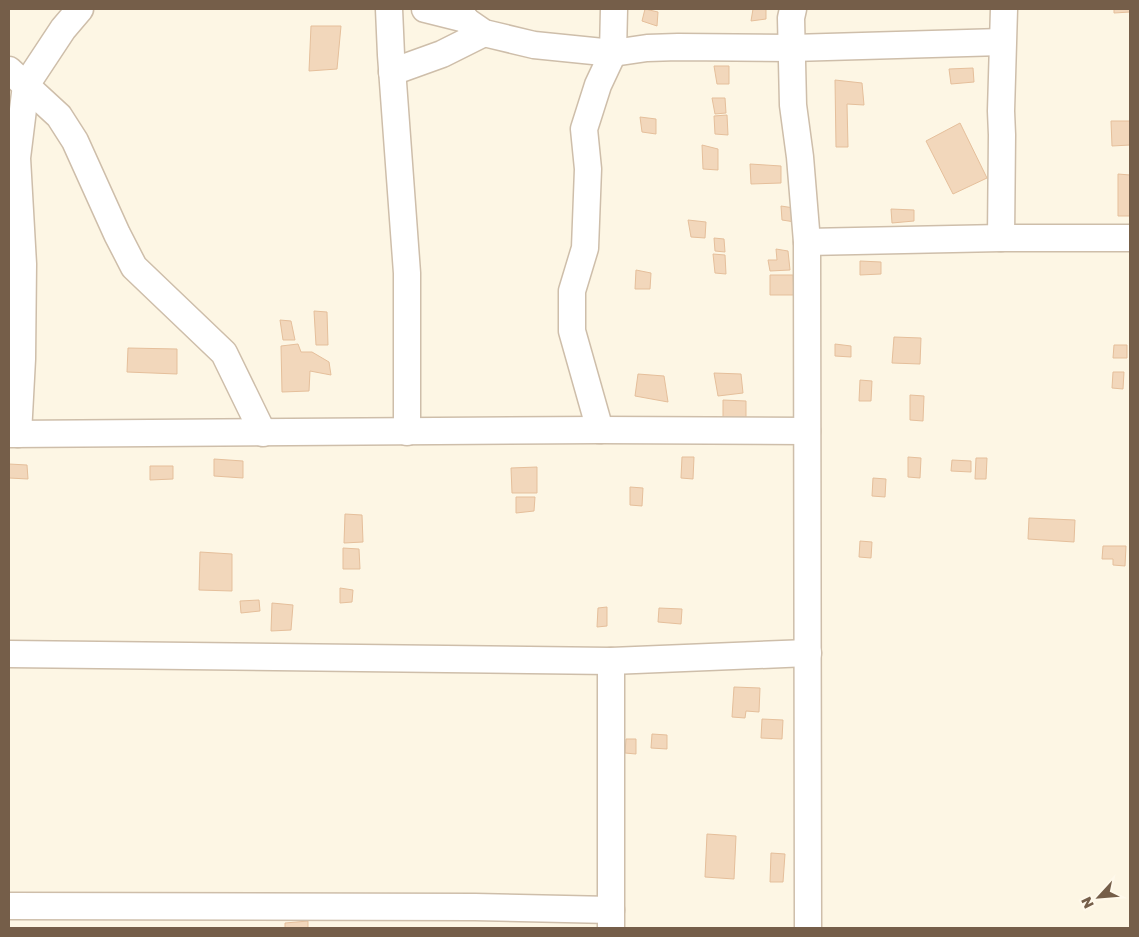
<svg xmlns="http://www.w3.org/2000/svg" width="1139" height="937" font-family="'Golos Text',sans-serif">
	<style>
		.building { fill: #f2d7bb; stroke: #e5bf9b }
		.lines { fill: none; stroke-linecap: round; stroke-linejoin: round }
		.minor-casing { stroke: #cebeaa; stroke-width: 29 }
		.minor { stroke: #fff; stroke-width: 26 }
	</style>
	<rect width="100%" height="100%" fill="#fdf6e4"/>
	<g class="building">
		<path d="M645 9 658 12 657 26 642 21Z"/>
		<path d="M753 9H766V19L751 21Z"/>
		<path d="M1114 9H1130V12L1114 13Z"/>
		<path d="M311 26H341L337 69 309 71Z"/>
		<path d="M714 66H729V84H717Z"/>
		<path d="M973 68 974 82 951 84 949 69Z"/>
		<path d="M835 80 862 83 864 105 847 104 848 147H836Z"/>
		<path d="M712 98H725L726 113 715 114Z"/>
		<path d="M727 115 728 135 715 134 714 116Z"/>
		<path d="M640 117 656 119V134L642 132Z"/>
		<path d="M1111 121H1130V145L1112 146Z"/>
		<path d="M960 123 987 178 953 194 926 141Z"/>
		<path d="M702 145 718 149V170L703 169Z"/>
		<path d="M750 164 781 166V183L751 184Z"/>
		<path d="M1118 174 1130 175V216H1118Z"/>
		<path d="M781 206 794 208 795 222 782 220Z"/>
		<path d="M891 209 914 210V221L892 223Z"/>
		<path d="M688 220 706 222 705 238 691 237Z"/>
		<path d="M714 238 724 239 725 252 715 251Z"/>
		<path d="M776 249 788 251 790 270 770 271 768 260H777Z"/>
		<path d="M713 254 725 255 726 274 715 273Z"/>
		<path d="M860 261 881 262V274L860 275Z"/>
		<path d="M636 270 651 273 650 289H635Z"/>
		<path d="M770 275H793L794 295H770Z"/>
		<path d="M314 311 327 312 328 345H316Z"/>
		<path d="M280 320 291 321 295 340H283Z"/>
		<path d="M894 337 921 338 920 364 892 363Z"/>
		<path d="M298 344 301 352H312L329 362 331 375 310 371 309 391 282 392 281 346Z"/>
		<path d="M835 344 851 346V357L835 356Z"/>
		<path d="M1114 345H1127V358H1113Z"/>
		<path d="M128 348 177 349V374L127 372Z"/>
		<path d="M1113 372H1124L1123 389 1112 388Z"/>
		<path d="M714 373 741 374 743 393 718 396Z"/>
		<path d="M638 374 664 376 668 402 635 396Z"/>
		<path d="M860 380 872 381 871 401H859Z"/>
		<path d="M910 395 924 396 923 421 910 420Z"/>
		<path d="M723 400 746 401V421L723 420Z"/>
		<path d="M682 457H694L693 479 681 478Z"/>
		<path d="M908 457 921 458 920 478 908 477Z"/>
		<path d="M976 458H987L986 479H975Z"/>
		<path d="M214 459 243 461V478L214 476Z"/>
		<path d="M952 460 971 461V472L951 471Z"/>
		<path d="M9 464 27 465 28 479 9 478Z"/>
		<path d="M150 466H173V479L150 480Z"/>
		<path d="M537 467V493H512L511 468Z"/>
		<path d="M873 478 886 479 885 497 872 496Z"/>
		<path d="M630 487 643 488 642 506 630 505Z"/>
		<path d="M516 497H535L534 511 516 513Z"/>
		<path d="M345 514 362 515 363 542 344 543Z"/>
		<path d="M1029 518 1075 520 1074 542 1028 539Z"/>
		<path d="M860 541 872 542 871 558 859 557Z"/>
		<path d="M1103 546H1126L1125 566 1113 565V559H1102Z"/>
		<path d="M343 548 359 549 360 569H343Z"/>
		<path d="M200 552 232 554V591L199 590Z"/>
		<path d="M340 588 353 590 352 602 340 603Z"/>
		<path d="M259 600 260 611 241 613 240 601Z"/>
		<path d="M272 603 293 605 291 630 271 631Z"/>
		<path d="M607 607V626L597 627 598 608Z"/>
		<path d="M659 608 682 609 681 624 658 622Z"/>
		<path d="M734 687 760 688 759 712 746 711 745 718 732 717Z"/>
		<path d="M762 719 783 720 782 739 761 738Z"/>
		<path d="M652 734 667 735V749L651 748Z"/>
		<path d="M626 739H636V754L625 753Z"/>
		<path d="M707 834 736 836 734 879 705 877Z"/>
		<path d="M771 853 785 854 783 882H770Z"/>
		<path d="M308 921V928H285V923Z"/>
	</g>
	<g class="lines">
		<defs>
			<g id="minor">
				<path d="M389 9 391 55 407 273V432"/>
				<path d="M425 9 465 19"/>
				<path d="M456 9 468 22 484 33 534 45 613 53 647 48 678 47 792 48 1002 42"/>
				<path d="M793 9 791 18 793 105 800 157 807 242 808 928"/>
				<path d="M9 70 59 116 75 141 117 234 134 267 224 353 263 433"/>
				<path d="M392 72 442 54 484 33"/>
				<path d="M1001 238 1002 135 1001 111 1004 9"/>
				<path d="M807 242 1001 238H1130"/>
				<path d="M600 430 572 331V291L585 248 588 169 584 129 598 85 613 53 614 9"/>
				<path d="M9 434 600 430 807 431"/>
				<path d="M18 434 22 359 23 264 17 158 26 85 63 29 80 9"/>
				<path d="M9 654 611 661 808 653"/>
				<path d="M611 661V928"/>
				<path d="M9 906 475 907 611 910"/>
			</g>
		</defs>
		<use href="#minor" class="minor-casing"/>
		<use href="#minor" class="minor"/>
	</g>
	<rect width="1139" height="937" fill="none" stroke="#755e49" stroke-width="20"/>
	<g transform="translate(1099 897) rotate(244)" stroke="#fff9eb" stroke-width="4" paint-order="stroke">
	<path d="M0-4L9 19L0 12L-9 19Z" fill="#755e49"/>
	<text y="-8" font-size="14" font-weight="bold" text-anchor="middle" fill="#755e49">N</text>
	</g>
</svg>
